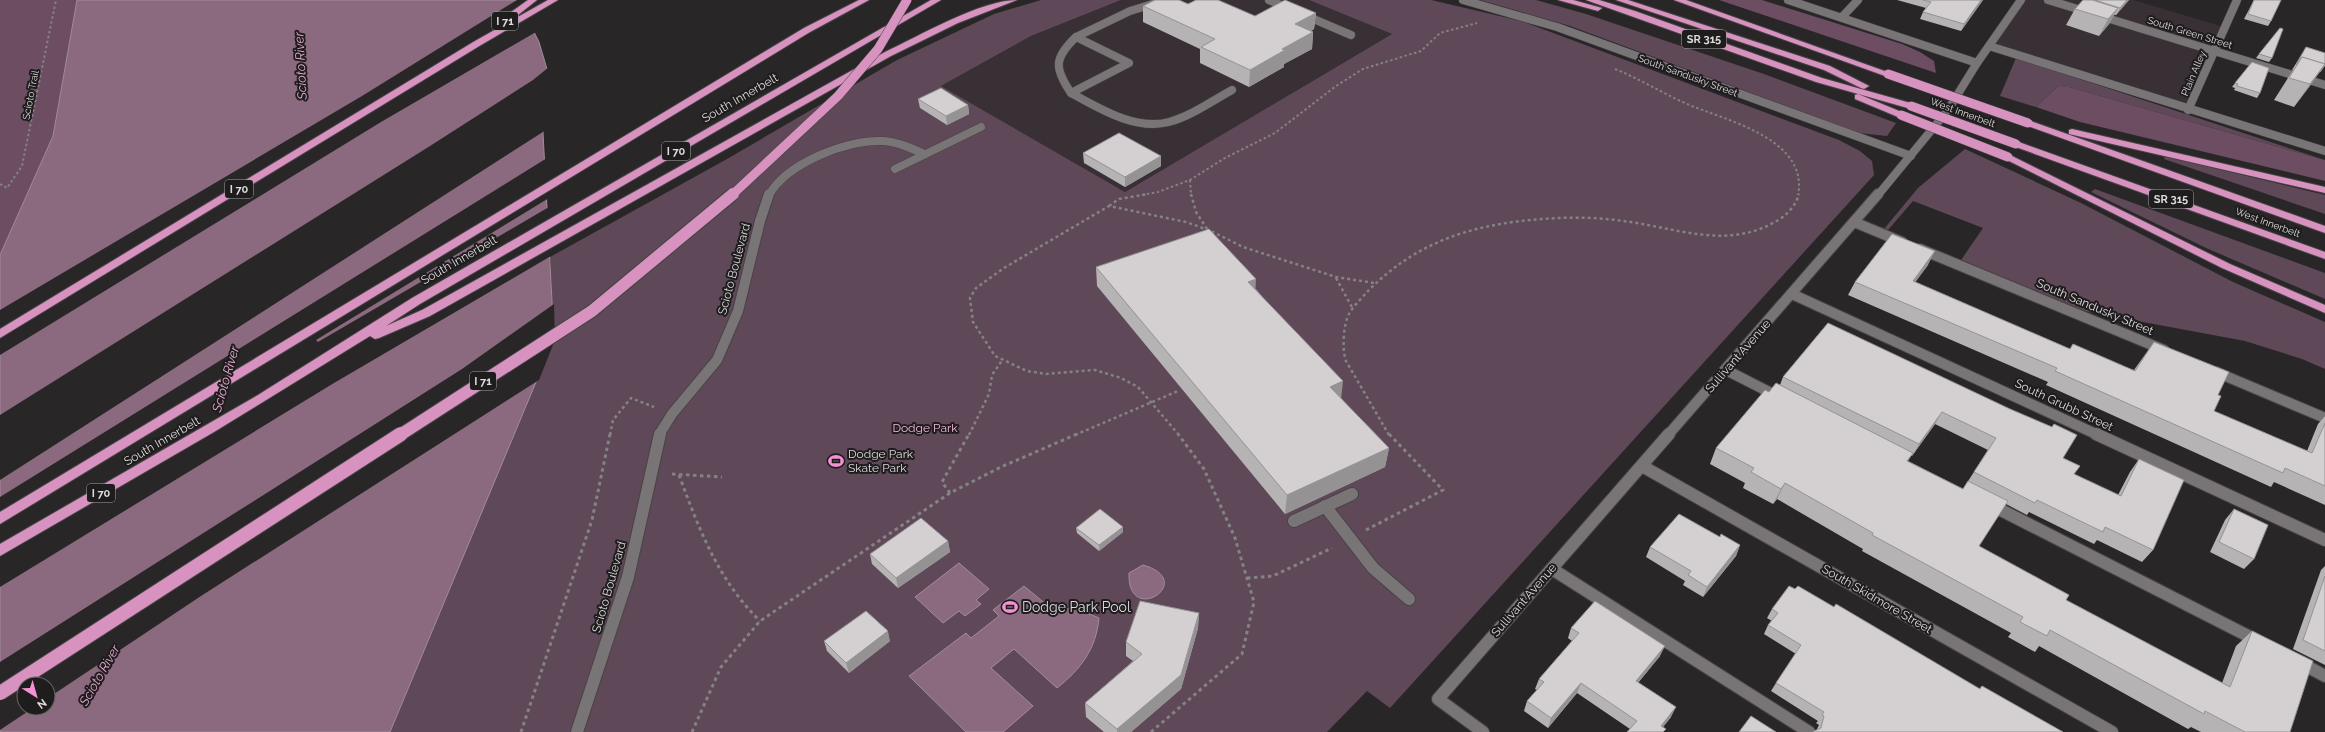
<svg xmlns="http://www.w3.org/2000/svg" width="2325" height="732" font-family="Raleway,sans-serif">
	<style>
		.built { fill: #383035 }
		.green { fill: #5f4857 }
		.forest { fill: #6c4d61 }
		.water { fill: #8b6a7f; stroke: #a38c9b; fill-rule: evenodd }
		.pier { fill: #292628 }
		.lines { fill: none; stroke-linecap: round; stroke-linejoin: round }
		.service-far2-casing { stroke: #464445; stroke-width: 9 }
		.service-far1-casing { stroke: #464445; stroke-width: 12 }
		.service-casing { stroke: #464445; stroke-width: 14 }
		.minor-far2-casing { stroke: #464445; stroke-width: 9 }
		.minor-far1-casing { stroke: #464445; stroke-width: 12 }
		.minor-casing { stroke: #464445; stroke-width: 14 }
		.tertiary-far2-casing { stroke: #464445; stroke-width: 9 }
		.tertiary-far1-casing { stroke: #464445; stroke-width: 12 }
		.tertiary-casing { stroke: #464445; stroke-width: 14 }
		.motorway-casing { stroke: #464445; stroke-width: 2 }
		.path-far2 { stroke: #848283; stroke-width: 2; stroke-dasharray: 2.5 2.5; stroke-linecap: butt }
		.path-far1 { stroke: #848283; stroke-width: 2.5; stroke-dasharray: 3 3; stroke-linecap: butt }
		.path { stroke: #848283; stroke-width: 3; stroke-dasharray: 3.5 3.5; stroke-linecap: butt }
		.service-far2 { stroke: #797577; stroke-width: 8 }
		.service-far1 { stroke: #797577; stroke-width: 10 }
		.service { stroke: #797577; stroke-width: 12 }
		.minor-far2 { stroke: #797577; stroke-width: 8 }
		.minor-far1 { stroke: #797577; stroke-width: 10 }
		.minor { stroke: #797577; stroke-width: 12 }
		.tertiary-far2 { stroke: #797577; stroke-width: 8 }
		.tertiary-far1 { stroke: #797577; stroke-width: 10 }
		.tertiary { stroke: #797577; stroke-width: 12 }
		.motorway { fill: #d892c0; fill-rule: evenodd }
		.motorway-bridge-far2-casing { stroke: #464445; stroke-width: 10; stroke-linecap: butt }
		.motorway-bridge-far1-casing { stroke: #464445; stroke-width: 14; stroke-linecap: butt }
		.motorway-bridge-casing { stroke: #464445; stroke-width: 16; stroke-linecap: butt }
		.motorway-bridge-far2 { stroke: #d892c0; stroke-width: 9 }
		.motorway-bridge-far1 { stroke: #d892c0; stroke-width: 12 }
		.motorway-bridge { stroke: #d892c0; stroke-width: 14 }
		.wall { fill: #b6b3b5; fill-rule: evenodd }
		.shaded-wall { fill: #949293 }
		.building { fill: #d4d0d2; stroke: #949293 }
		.labels { text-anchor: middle; stroke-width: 4; stroke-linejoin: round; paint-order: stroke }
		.far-street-label { font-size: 10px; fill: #dcdadb; stroke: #1f1c1e }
		.shield { fill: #1f1c1e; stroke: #a3a1a2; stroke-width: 1 }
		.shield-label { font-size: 11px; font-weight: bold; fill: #dcdadb }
		.street-label { font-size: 12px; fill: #dcdadb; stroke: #1f1c1e }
		.park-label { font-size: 12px; fill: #f4bbdf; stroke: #1f1c1e }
		.poi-label { font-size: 12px; fill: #dcdadb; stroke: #1f1c1e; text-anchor: start }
		.water-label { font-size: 13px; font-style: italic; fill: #e3aace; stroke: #1f1c1e }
		.near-poi-label { font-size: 14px; fill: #dcdadb; stroke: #1f1c1e; text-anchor: start }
	</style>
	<rect width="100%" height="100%" fill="#292628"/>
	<g class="built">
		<path d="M1121 0H1309L1392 34 1125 192 941 86 1031 36Z"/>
		<path d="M2021 0H2133L2224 27 2188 110 1989 46Z"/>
	</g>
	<g class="green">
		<path d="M1041 0H1121L1031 36 941 86 1125 192 1392 34 1309 0H1431L1521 21 1839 140 1860 151 1872 161 1874 175 1390 708 1367 691 1327 732H390L554 339 550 257 727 159 897 60 994 14Z"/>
		<path d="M1480 0H1536L1586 14 1764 74 1896 123 1887 136 1859 133 1570 26Z"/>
		<path d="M2016 58 2325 160 2069 87H2057L2036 107 2000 96Z"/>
		<path d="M1965 149 2081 203 2233 282 2325 322V369L2302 359 2245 341 2084 311 1961 260 1983 228 1913 201 1888 230 1884 229 1918 188Z"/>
		<path d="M2165 156 2325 195V214L2164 159Z"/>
		<path d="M2095 189 2325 273V299L2206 248 2091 192Z"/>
	</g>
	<g class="forest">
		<path d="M0 0H77L53 136 0 255Z"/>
		<path d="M1719 0H1762L1902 44 1920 52 1934 61 1936 73Z"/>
		<path d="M2057 87H2069L2325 160V181L2080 122 2036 107Z"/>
	</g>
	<g class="water">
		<path d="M77 0H518L539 42 547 69 543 133 554 339 390 732H0V255L53 136ZM24 684H48V708H24Z"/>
		<path d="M959 563 989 589 976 600 981 604 965 616 959 611 943 623 915 597Z"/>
		<path d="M1143 565C1199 581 1127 628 1129 573Z"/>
		<path d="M1024 586 1048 606 1080 610 1099 618C1096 649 1081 669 1057 688L1014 649 991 668 1033 706 1003 732H966L909 676 966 633 971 638 999 616 993 610Z"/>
	</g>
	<g class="pier">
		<path d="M517 0H521L536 32 381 122 0 355V310L362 96Z"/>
		<path d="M549 67 546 130 0 480V415L430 146 533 80Z"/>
		<path d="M547 158 549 198 316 340 318 342 549 207 551 256 334 383 0 587V497Z"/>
		<path d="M554 304 555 340 539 380 201 596 48 698V684H24V708H33L0 730V662L462 369Z"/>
	</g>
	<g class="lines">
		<defs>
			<g id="service-far2">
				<path d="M1166 0 1130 11 1076 37 1129 63 1071 93C1099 108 1135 131 1169 122 1191 116 1212 101 1232 90"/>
				<path d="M1269 0 1351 35"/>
				<path d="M1463 0 1557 27 1911 156"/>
				<path d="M1842 17 1858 0"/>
				<path d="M1989 46 2325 151"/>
				<path d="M1071 93C1054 68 1054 58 1076 37"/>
				<path d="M2188 110 2237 0"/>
				<path d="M895 169 981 127"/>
				<path d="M769 195C787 163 848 139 883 141 898 142 911 148 924 154"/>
			</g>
			<g id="service-far1">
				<path d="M760 221 769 194"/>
				<path d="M1854 222 1902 242"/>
				<path d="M1920 249 2164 350"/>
				<path d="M1726 370 1781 398"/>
				<path d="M2216 372 2325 418"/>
			</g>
			<g id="service">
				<path d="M1991 505 2258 641"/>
				<path d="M1325 506 1373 568 1409 599"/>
				<path d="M1294 521 1352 494"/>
				<path d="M1552 569 1809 732"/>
				<path d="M2299 662 2325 676"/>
			</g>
			<g id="minor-far2">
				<path d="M1788 0 1977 63"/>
				<path d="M2048 0 2325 85"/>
			</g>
			<path id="minor-far1" d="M659 435 672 414 717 360 738 311 760 221"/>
			<g id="minor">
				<path d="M1642 466 2112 732"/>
				<path d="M577 732 628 577 660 434"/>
			</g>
			<path id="tertiary-far2" d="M1878 195 1948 110 1977 63 2021 0"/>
			<g id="tertiary-far1">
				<path d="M1792 294 2098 435"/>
				<path d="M1668 435 1878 194"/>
			</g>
			<g id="tertiary">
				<path d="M2096 434 2325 540"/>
				<path d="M1483 732 1438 699 1669 434"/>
			</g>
			<g id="motorway">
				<path d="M528 0H537L513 19H507V15Z"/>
				<path d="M548 0H558L481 45 0 338V329L475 41Z"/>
				<path d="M859 0H869L810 32 0 524V512L804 28Z"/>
				<path d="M931 0H941L420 304 386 326 422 310 885 52C919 36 981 0 1017 0L958 23 891 56 430 316 379 338 375 339 370 336 214 432 0 556V544L258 395 412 298Z"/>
				<path d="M1558 0H1573L1602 8 1598 11Z"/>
				<path d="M1586 0H1599L1635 11 1822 78 1914 104 1916 106 1911 109 1816 82Z"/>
				<path d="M1616 0H1628L1830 66 1869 86 1864 89 1861 88 1824 70Z"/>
				<path d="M1674 0H1686L1893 74 1888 77 1885 76Z"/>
				<path d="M1858 94 1904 113 1906 115 1901 118 1898 117 1855 99V95Z"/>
				<path d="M2028 120 2325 226V233L2025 125V121Z"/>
				<path d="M2072 129 2325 187V193L2069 134V130Z"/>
				<path d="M2016 141 2325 252V259L2013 146V142Z"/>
				<path d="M2008 154 2230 264 2325 305V313L2222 268 2005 159V155Z"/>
			</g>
		</defs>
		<use href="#service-far2" class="service-far2-casing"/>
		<use href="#service-far1" class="service-far1-casing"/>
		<use href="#service" class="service-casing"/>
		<use href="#minor-far2" class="minor-far2-casing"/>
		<use href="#minor-far1" class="minor-far1-casing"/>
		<use href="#minor" class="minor-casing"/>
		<use href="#tertiary-far2" class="tertiary-far2-casing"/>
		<use href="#tertiary-far1" class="tertiary-far1-casing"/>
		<use href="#tertiary" class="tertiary-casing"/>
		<use href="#motorway" class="motorway-casing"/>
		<g class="path-far2">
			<path d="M1615 69C1640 79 1662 93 1687 104 1724 120 1809 138 1798 195"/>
			<path d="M1190 180 1191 195"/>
			<path d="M0 184 7 188 22 166 56 0"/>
			<path d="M1142 195 1158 192 1190 180 1225 158 1275 133 1336 86 1363 69 1421 51 1440 33 1477 23"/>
		</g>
		<g class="path-far1">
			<path d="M1191 194 1196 212 1207 229"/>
			<path d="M1109 206 1119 199 1148 194"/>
			<path d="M1336 278 1353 309"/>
			<path d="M610 435 613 420 631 398 654 407"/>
			<path d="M969 435 989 394 992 375 1003 359"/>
			<path d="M1075 435 1178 391"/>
			<path d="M1179 435 1138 387 1121 378 1095 370 1046 374 1027 371 995 356 973 322 970 298 976 288 1004 268 1109 206 1186 222 1211 231 1243 247 1336 277 1374 283"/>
			<path d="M1389 435 1346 361C1342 350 1343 325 1349 314 1353 306 1362 298 1368 291 1417 241 1474 224 1542 219 1569 217 1597 217 1623 221 1673 227 1723 249 1771 224 1784 218 1795 208 1799 194"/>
		</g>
		<g class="path">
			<path d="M672 474 722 477"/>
			<path d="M679 475C699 529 718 580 760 621"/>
			<path d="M950 493 942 482 969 434"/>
			<path d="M1366 530 1443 490 1389 434"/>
			<path d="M1247 578 1273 576 1332 548"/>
			<path d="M521 732 592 520 610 434"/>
			<path d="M692 732 721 667 760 621 950 493 1001 467 1077 434"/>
			<path d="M1151 732 1242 654 1254 602 1235 538 1204 469 1178 434"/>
		</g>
		<use href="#service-far2" class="service-far2"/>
		<use href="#service-far1" class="service-far1"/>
		<use href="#service" class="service"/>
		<use href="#minor-far2" class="minor-far2"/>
		<use href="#minor-far1" class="minor-far1"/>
		<use href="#minor" class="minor"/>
		<use href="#tertiary-far2" class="tertiary-far2"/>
		<use href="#tertiary-far1" class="tertiary-far1"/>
		<use href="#tertiary" class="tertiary"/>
		<use href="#motorway" class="motorway"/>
		<defs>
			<g id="motorway-bridge-far2">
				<path d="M1888 74 2028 123"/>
				<path d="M1911 106 2016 144"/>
				<path d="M1901 115 2008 157"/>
				<path d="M732 195 838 96 878 49 907 0"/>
			</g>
			<path id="motorway-bridge-far1" d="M400 435 592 311 733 194"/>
			<path id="motorway-bridge" d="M0 693 401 434"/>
		</defs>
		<use href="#motorway-bridge-far2" class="motorway-bridge-far2-casing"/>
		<use href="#motorway-bridge-far1" class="motorway-bridge-far1-casing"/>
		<use href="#motorway-bridge" class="motorway-bridge-casing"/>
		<use href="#motorway-bridge-far2" class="motorway-bridge-far2"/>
		<use href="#motorway-bridge-far1" class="motorway-bridge-far1"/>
		<use href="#motorway-bridge" class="motorway-bridge"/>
	</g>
	<g class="wall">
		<path d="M1897 0H1983L1961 31 1920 19 1923 12 1926 8Z"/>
		<path d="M2083 0H2129L2116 15H2114L2109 24 2099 36 2066 25 2075 9Z"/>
		<path d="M2254 0H2281L2271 21 2268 26 2244 19Z"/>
		<path d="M1188 4 1255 16 1316 13 1314 29 1311 31 1313 32 1312 49 1284 64V67L1249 87 1200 63V49L1143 22V6Z"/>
		<path d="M2303 52 2325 65 2294 107 2274 100 2293 70H2292Z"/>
		<path d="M2259 54 2272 58 2269 62 2256 58Z"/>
		<path d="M2235 83 2260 93 2257 98 2234 90 2235 88 2232 87Z"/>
		<path d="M918 99 968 105 969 114 947 125 920 108Z"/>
		<path d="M1083 153 1161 156V166L1125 187 1084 163Z"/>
		<path d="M1928 265 1915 282 2070 349 2134 370 2154 342 2218 395 2214 411 2307 451 2318 424 2325 416V505L2274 482 2271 487 2046 385 2048 382 1848 295 1855 282Z"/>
		<path d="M1096 267 1256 289 1341 399 1389 448 1385 467 1285 514 1097 286Z"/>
		<path d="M1828 323 2063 458 2074 474 2118 495 2130 472 2139 459 2153 550 2142 562 2097 540 2094 544 2029 512 2027 515 2006 504 1979 546 2066 600 2222 683 2236 646 2252 631 2290 732H2201L2191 727 2188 729 2039 646 2035 652 2008 637 2011 633 1862 551 1863 549 1777 499 1773 504 1743 488 1745 483 1710 464 1716 448 1769 392 1780 385 1783 377ZM1935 424 1988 450 1963 489 1908 461 1911 456H1912Z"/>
		<path d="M2234 509 2254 559 2244 569 2210 552 2225 520Z"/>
		<path d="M1076 528 1123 532 1099 551 1077 533Z"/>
		<path d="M1720 537 1740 545 1736 556 1703 597 1683 585 1685 581 1646 557 1650 547Z"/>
		<path d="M948 541 950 552 898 588 872 564 870 554Z"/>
		<path d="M2325 566V665L2293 649 2321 570Z"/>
		<path d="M1795 589 1979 689 1982 686 2063 732 1817 729 1819 725 1816 723 1818 721 1771 691 1776 683 1796 654 1764 634 1768 625 1772 621 1767 618 1772 609Z"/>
		<path d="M1199 613 1198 628 1181 689 1131 732H1104L1086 717 1085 703 1133 661 1126 656V642Z"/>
		<path d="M1571 628 1660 656 1638 683 1671 717 1663 727 1630 729 1577 693 1548 728 1524 711 1527 701 1537 690 1535 689 1539 679 1572 641 1568 638Z"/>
		<path d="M824 641H890L849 673 827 651Z"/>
	</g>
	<g class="shaded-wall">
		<path d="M1981 0H1983L1961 31 1964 24Z"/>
		<path d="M2127 0H2129L2116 15 2120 8Z"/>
		<path d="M2118 8 2109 24 2099 36 2108 19Z"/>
		<path d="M1316 13 1314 29 1294 41 1295 24Z"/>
		<path d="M1313 32 1312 49 1284 64V67L1249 87 1250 70 1282 49Z"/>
		<path d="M2325 64 2310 86 2294 107 2310 84Z"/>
		<path d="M968 105 969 114 947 125 946 116Z"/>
		<path d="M1161 156V166L1125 187V177Z"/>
		<path d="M1935 251 1928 265 1906 295 1913 281Z"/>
		<path d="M1256 279 1255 297 1248 282Z"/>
		<path d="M1343 381 1341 400 1330 387Z"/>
		<path d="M1942 412 1935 424 1912 456 1919 444Z"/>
		<path d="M1389 448 1385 467 1285 514 1287 495Z"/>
		<path d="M1785 483 1777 499 1773 504 1781 489Z"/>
		<path d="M1123 527V532L1099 551V545Z"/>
		<path d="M948 541 950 552 898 588 896 578Z"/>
		<path d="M1740 545 1736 556 1703 597 1707 587Z"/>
		<path d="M1199 613 1198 628 1181 689 1131 732H1117V729Z"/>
		<path d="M888 631 890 641 849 673 846 663Z"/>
		<path d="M1665 646 1660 656 1631 691 1636 681Z"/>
		<path d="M1581 683 1577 693 1548 728 1551 718Z"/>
		<path d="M1676 707 1671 717 1659 732 1661 726Z"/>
	</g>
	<g class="building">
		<path d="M1155 0H1179L1188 4 1196 0H1218L1255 16 1285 0 1316 13 1295 24 1313 32 1282 49 1285 50 1250 70 1201 47 1215 39 1143 6Z"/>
		<path d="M1923 0H1981L1964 24 1923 12 1931 2Z"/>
		<path d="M2083 0H2092L2118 8 2108 19 2075 9Z"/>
		<path d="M2095 0H2127L2120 8Z"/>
		<path d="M2254 0H2281L2271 21 2248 14Z"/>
		<path d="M2280 28 2283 29 2272 58 2259 54Z"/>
		<path d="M2306 47 2325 53V65L2320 72 2325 64 2302 57 2296 65Z"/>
		<path d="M2302 57 2325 64 2310 84 2289 78Z"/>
		<path d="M2252 62 2269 68 2260 93 2237 86 2238 84 2235 83Z"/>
		<path d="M941 88 968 105 946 116 918 99Z"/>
		<path d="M1119 133 1161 156 1125 177 1083 153Z"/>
		<path d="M1209 229 1256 279 1248 282 1343 381 1330 387 1389 448 1287 495 1096 267Z"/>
		<path d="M1892 234 1935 251 1913 281 2070 349 2073 344 2135 371 2154 342 2229 372 2218 395 2221 396 2214 411 2312 453 2325 423V486L2285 468 2283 473 2055 371 2057 368 1855 282Z"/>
		<path d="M1828 323 2010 409 2052 427 2054 424 2077 435 2063 458 2080 466 2074 474 2121 496 2139 459 2184 480 2153 550 2105 527 2103 532 2037 500 2035 503 1974 472 1996 438 1942 412 1919 444 1783 377Z"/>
		<path d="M1776 383 1913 453 1907 461 1963 489 1968 481 2008 501 1979 546 2069 595 2066 600 2230 687 2252 631 2313 661 2290 732H2245L2205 711 2204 714 2050 630 2047 636 2020 622 2023 617 1872 535 1873 533 1785 483 1781 489 1751 472 1754 468 1716 448 1765 390 1769 392Z"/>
		<path d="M1100 509 1123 527 1099 545 1076 528Z"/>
		<path d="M2234 509 2268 525 2254 559 2219 542Z"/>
		<path d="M1679 514 1720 537 1721 534 1740 545 1707 587 1688 575 1691 571 1650 547Z"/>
		<path d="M921 518 948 541 896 578 870 554Z"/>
		<path d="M2325 576V651L2303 640Z"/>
		<path d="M1789 586 1795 589 1798 586 1834 607 1836 604 1980 689 1982 686 2063 732H1813L1814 731 1821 728 1824 716 1822 715 1824 712 1776 683 1801 645 1768 625 1778 613 1772 609Z"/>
		<path d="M1140 601 1199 613 1181 675 1117 729 1085 703 1142 654 1126 642Z"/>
		<path d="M1595 601 1665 646 1636 681 1676 707 1661 726 1666 729 1663 732H1627L1637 721 1581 683 1551 718 1527 701 1544 682 1539 679 1579 633 1571 628Z"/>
		<path d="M866 611 888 631 846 663 824 641Z"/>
		<path d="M1751 716 1776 732H1739Z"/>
	</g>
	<defs>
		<symbol id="stadium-bare" viewBox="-9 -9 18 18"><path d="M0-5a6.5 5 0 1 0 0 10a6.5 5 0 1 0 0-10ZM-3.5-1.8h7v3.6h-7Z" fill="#f491d3" stroke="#1f1c1e" stroke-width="2.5" paint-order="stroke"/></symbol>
	</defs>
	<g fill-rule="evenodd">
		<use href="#stadium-bare" x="825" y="450" width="22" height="22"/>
		<use href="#stadium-bare" x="999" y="596" width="22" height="22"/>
	</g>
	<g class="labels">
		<g class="far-street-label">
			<text transform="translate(2190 32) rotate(17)" y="4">South Green Street</text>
			<text transform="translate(2193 73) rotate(-67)" y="4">Plain Alley</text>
			<text transform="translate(1688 75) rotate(20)" y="4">South Sandusky Street</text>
			<text transform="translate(30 95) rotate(-79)" y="4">Scioto Trail</text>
			<text transform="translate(1963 112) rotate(20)" y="4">West Innerbelt</text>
			<text transform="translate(2268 222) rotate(20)" y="4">West Innerbelt</text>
		</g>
		<g class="shield">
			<rect x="492" y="12" width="26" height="18" rx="3"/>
			<rect x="1682" y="30" width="44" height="18" rx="3"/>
			<rect x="662" y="142" width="28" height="18" rx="3"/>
			<rect x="225" y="180" width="28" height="18" rx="3"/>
			<rect x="2149" y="190" width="44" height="18" rx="3"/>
			<rect x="470" y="372" width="26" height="18" rx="3"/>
			<rect x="87" y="484" width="28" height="18" rx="3"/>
		</g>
		<g class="shield-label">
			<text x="505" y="25">I 71</text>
			<text x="1704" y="43">SR 315</text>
			<text x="676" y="155">I 70</text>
			<text x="239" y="193">I 70</text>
			<text x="2171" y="203">SR 315</text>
			<text x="483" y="385">I 71</text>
			<text x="101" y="497">I 70</text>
		</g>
		<g class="street-label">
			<text transform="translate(740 98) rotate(-30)" y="4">South Innerbelt</text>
			<text transform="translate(459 260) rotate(-30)" y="4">South Innerbelt</text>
			<text transform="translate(734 269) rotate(-75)" y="4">Scioto Boulevard</text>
			<text transform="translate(2095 307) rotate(23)" y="4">South Sandusky Street</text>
			<text transform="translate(1738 356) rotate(-49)" y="4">Sullivant Avenue</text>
			<text transform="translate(2064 405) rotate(25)" y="4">South Grubb Street</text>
			<text transform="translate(162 441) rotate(-30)" y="4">South Innerbelt</text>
			<text transform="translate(609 587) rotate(-74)" y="4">Scioto Boulevard</text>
			<text transform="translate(1877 599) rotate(30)" y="4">South Skidmore Street</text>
			<text transform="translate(1524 600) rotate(-49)" y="4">Sullivant Avenue</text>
		</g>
		<g class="park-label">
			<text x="925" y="432">Dodge Park</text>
		</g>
		<g class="poi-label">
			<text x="848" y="458">Dodge Park<tspan x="848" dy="14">Skate Park</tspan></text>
		</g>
		<g class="water-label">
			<text transform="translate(300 66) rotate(-93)" y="5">Scioto River</text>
			<text transform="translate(225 379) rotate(-74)" y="5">Scioto River</text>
			<text transform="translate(99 675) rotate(-60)" y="5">Scioto River</text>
		</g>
		<g class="near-poi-label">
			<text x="1022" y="612">Dodge Park Pool</text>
		</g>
	</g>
	<g transform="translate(36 696) rotate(143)"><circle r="19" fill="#1f1c1e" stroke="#6b686a"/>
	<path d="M0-3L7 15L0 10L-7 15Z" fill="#f491d3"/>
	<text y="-6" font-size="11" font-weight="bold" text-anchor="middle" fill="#dcdadb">N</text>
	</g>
</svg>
